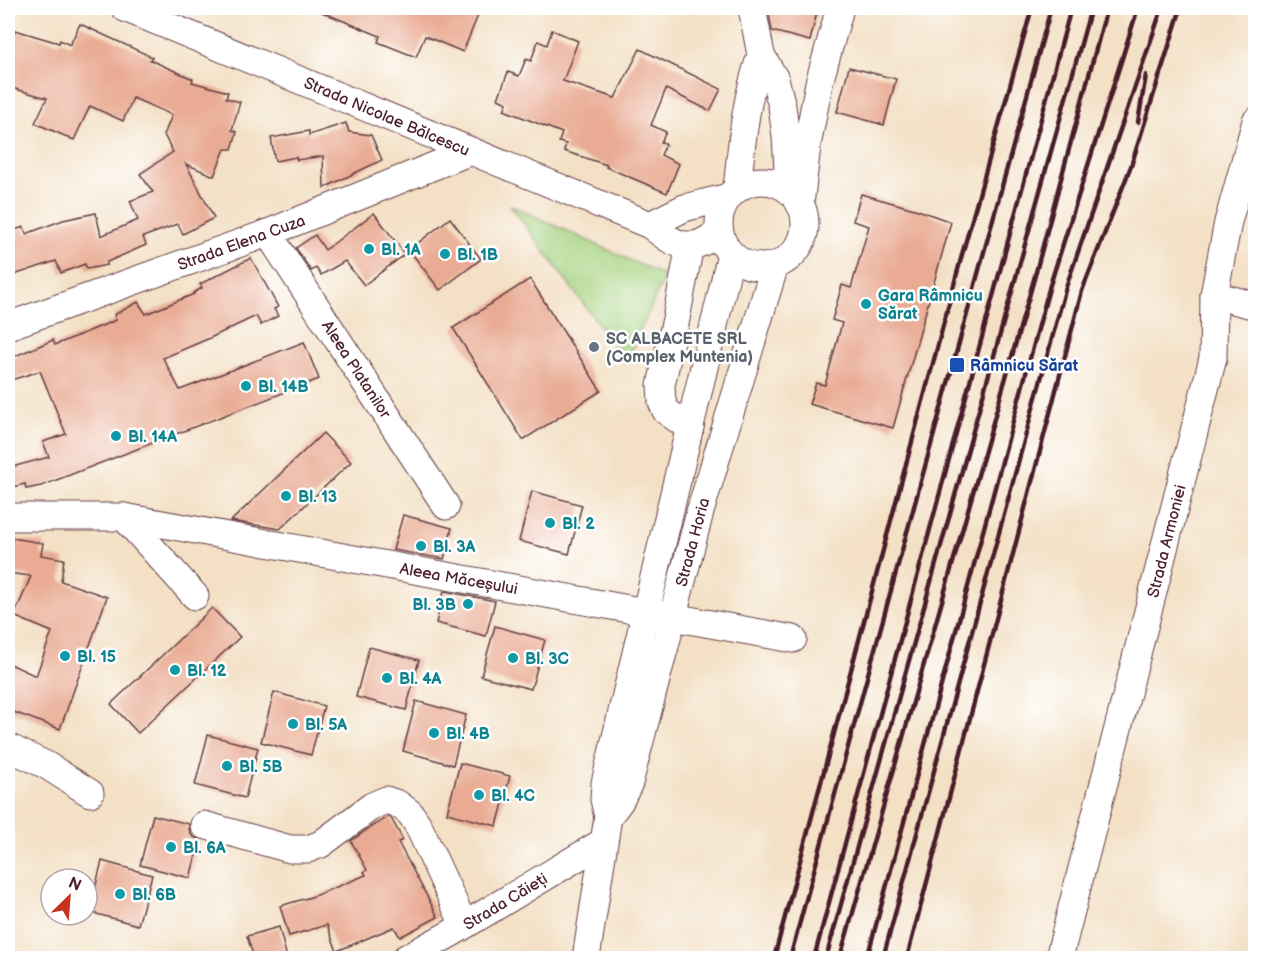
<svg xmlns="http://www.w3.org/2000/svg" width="1263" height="966" font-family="'Balsamiq Sans',sans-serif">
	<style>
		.green { fill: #a6d27f; stroke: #787855; stroke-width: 1.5 }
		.building { fill: #e9ab93 }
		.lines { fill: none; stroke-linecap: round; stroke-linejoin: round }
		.minor-casing { stroke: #633c42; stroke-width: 29 }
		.minor { stroke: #fff; stroke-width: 27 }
		.rail { stroke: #4a1f2b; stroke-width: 4.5 }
		.culture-dot { fill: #0f9aa8; stroke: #fff; stroke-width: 2 }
		.worship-dot { fill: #6b7280; stroke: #fff; stroke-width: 2 }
		.transit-dot { fill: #1a4fb4; stroke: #fff; stroke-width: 2 }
		.labels { text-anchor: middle; stroke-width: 5; stroke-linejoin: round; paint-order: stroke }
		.street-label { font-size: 16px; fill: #4a1f2b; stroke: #fff }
		.culture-label { font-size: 16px; font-weight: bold; fill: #0d838f; stroke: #fff; text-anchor: start }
		.worship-label { font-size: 16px; font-weight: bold; fill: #5b616d; stroke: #fff; text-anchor: start }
		.transit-label { font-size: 16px; font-weight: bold; fill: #164399; stroke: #fff; text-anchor: start }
	</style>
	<rect width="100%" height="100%" fill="#fff"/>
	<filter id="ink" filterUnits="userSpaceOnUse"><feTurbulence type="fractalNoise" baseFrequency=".0167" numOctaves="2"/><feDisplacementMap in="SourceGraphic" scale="12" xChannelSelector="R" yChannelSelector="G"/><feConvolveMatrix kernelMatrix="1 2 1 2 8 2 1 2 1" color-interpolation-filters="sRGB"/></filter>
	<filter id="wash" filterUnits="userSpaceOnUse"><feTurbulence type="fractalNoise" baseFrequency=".008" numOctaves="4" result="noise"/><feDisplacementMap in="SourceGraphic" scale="24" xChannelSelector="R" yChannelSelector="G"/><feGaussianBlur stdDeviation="1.35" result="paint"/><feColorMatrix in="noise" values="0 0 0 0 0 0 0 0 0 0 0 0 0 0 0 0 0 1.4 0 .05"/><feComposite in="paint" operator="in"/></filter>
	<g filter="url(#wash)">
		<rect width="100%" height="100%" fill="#f3e0c5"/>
		<path class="green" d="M510 205 665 276 626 362V361Z"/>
		<g id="blocks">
			<g class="building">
				<path d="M312 8H481L463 52 425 36 416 57 378 42 380 36Z"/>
				<path d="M768 8H818L810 41 772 31Z"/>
				<path d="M80 24 152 57 150 60 193 79 192 82 228 92 226 98 240 102 232 130 237 132 232 149H225L214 176 186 164 214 218 183 234 178 224 143 237 146 245 107 262V265L87 269 85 264 61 273 56 261 8 277V232L24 227 26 234 63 220 96 213 101 236 138 220 130 201 153 192 140 174 173 152 164 135 172 115 133 98 123 121 90 106 74 140 35 123 47 98 8 87V47H10L15 30 59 43 60 40 70 45Z"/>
				<path d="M552 30 578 41 563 81 615 98 640 49 721 89 710 111 666 89 651 125 666 132 661 142 666 144 661 155 679 164 667 193 606 167 607 165 564 151 566 144 559 142 562 133 504 110 507 103 498 99 508 72 519 76 526 59 531 61 538 41 547 45Z"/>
				<path d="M849 67 896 79 884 125 837 112Z"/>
				<path d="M346 123 349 132 371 135 382 160 324 188 323 156 297 160 296 157 275 161 271 138 309 131V135Z"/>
				<path d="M861 194 918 210 951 222 893 428 809 404 816 383 825 385 842 323 832 320 842 285 851 288 869 226 853 221Z"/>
				<path d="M374 213 405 254 364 285 345 261 321 275 316 268 311 271 296 248 315 235 325 250Z"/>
				<path d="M450 218 481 259 440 290 409 250Z"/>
				<path d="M251 258 278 307 274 309 278 316 261 325 256 316 210 338 163 358 180 390 304 342 319 379 41 486 26 489 25 484 8 488V468L49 457 43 442 66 434 40 371 8 381V359L53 340 55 345 116 320 114 315 138 302 146 314 194 294 193 293 202 288 200 284Z"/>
				<path d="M530 279 601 391 523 440 453 328Z"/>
				<path d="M323 433 351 462 280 529 231 521Z"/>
				<path d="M532 491 582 505 569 554 519 541Z"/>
				<path d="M403 515 452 528 444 559 393 550Z"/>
				<path d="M12 538 43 543 41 555 64 559 61 581 107 597 60 729 8 710V663L36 676 52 632 14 616 31 576 8 573V552H10Z"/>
				<path d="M444 591 495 601 486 636 436 623Z"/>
				<path d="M212 608 240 637 138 733 111 704Z"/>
				<path d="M495 626 545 640 531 689 481 676Z"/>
				<path d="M369 647 419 660 406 710 356 697Z"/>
				<path d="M274 692 324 706 311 755 261 742Z"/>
				<path d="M416 701 466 715 453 765 403 751Z"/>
				<path d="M208 735 258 748 245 798 195 785Z"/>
				<path d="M460 763 510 776 497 826 447 813Z"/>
				<path d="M153 815 189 824V829L192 836 200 840 190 878 140 865Z"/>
				<path d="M388 817 391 818 403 840 398 842 438 917 400 937 394 927 337 951 327 925 289 936 280 906 314 896 366 875 364 872 367 870 351 841 371 827Z"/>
				<path d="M102 861 152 875 138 925 89 912Z"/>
				<path d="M279 927 287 958H254L247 936Z"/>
			</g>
		</g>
	</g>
	<g filter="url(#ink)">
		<use href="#blocks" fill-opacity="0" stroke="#633c42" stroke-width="1.5"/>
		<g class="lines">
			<defs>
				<g id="minor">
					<path d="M125 8 650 225C663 235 679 250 698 244 705 242 712 236 720 233"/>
					<path d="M752 8 761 55 775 79 782 106 786 137 789 186"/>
					<circle cx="762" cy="224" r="43"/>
					<path d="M737 189C742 141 745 101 761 55"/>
					<path d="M800 205 807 146 819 83 840 8"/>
					<path d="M650 225 684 208 728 197"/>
					<path d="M268 233 446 506"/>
					<path d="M690 245 676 319 661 385 662 402 666 411 690 428"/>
					<path d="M1214 295 1256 306"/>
					<path d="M8 326 268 233 471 151"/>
					<path d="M8 517H124L793 639"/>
					<path d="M124 517 195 596"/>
					<path d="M8 747 46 765 90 793"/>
					<path d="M608 817 620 801 629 783 700 512 775 265"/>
					<path d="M204 825 290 849H308L321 844 372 806 386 800 398 804 410 813 418 825 464 925"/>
					<path d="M406 958 450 934 603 842"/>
					<path d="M586 958 608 817 604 799 605 783 731 254"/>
					<path d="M1059 958 1213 358 1214 295 1228 222 1256 121"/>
				</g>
			</defs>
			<use href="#minor" class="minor-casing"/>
			<use href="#minor" class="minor"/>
			<g class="rail">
				<path d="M1138 122 1146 75"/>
				<path d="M774 958 963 251 1032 8"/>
				<path d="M790 958 1051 8"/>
				<path d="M814 958 1071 8"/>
				<path d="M826 958 1091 8"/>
				<path d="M840 958 1034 279 1107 8"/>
				<path d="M867 958 1050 285 1138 8"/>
				<path d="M883 958 1066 287 1162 8"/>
				<path d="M907 958 1082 291 1131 166 1181 8"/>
			</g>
		</g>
	</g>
	<g class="culture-dot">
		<circle cx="369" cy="249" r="6"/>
		<circle cx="445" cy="254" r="6"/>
		<circle cx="866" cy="304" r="6"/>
		<circle cx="246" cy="386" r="6"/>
		<circle cx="116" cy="436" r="6"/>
		<circle cx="286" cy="496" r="6"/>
		<circle cx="550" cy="523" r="6"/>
		<circle cx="421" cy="546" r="6"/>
		<circle cx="468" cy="604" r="6"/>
		<circle cx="65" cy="656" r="6"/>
		<circle cx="513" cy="658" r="6"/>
		<circle cx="175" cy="670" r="6"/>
		<circle cx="387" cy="678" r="6"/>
		<circle cx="293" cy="724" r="6"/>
		<circle cx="434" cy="733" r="6"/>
		<circle cx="227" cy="766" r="6"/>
		<circle cx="479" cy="795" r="6"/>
		<circle cx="171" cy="847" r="6"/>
		<circle cx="120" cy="894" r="6"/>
	</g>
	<circle class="worship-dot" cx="594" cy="347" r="6"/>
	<rect class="transit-dot" x="949" y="357" width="16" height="16" rx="3"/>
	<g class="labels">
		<g class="street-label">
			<text transform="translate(387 116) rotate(23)" y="6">Strada Nicolae Bălcescu</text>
			<text transform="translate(241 242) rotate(-20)" y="6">Strada Elena Cuza</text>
			<text transform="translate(357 369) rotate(57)" y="6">Aleea Platanilor</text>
			<text transform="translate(1166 541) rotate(-76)" y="6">Strada Armoniei</text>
			<text transform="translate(692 542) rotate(-75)" y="6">Strada Horia</text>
			<text transform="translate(459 578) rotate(10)" y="6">Aleea Măceșului</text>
			<text transform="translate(505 901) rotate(-31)" y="6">Strada Căieți</text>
		</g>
		<g class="culture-label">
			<text x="381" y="255">Bl. 1A</text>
			<text x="457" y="260">Bl. 1B</text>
			<text x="878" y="301">Gara Râmnicu<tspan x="878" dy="18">Sărat</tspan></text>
			<text x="258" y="392">Bl. 14B</text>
			<text x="128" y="442">Bl. 14A</text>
			<text x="298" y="502">Bl. 13</text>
			<text x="562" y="529">Bl. 2</text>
			<text x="433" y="552">Bl. 3A</text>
			<text x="456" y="610" text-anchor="end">Bl. 3B</text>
			<text x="77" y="662">Bl. 15</text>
			<text x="525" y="664">Bl. 3C</text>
			<text x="187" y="676">Bl. 12</text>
			<text x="399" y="684">Bl. 4A</text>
			<text x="305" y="730">Bl. 5A</text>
			<text x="446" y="739">Bl. 4B</text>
			<text x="239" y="772">Bl. 5B</text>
			<text x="491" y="801">Bl. 4C</text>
			<text x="183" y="853">Bl. 6A</text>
			<text x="132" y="900">Bl. 6B</text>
		</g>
		<g class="worship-label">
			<text x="606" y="344">SC ALBACETE SRL<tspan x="606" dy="18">(Complex Muntenia)</tspan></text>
		</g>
		<g class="transit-label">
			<text x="970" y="371">Râmnicu Sărat</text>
		</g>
	</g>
	<rect width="1263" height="966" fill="none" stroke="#fff" stroke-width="30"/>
	<g transform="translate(69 897) rotate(25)"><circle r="28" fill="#ffffff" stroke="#b7a5aa" stroke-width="1.5"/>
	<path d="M0-4.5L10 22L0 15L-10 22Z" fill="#c8321e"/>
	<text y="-9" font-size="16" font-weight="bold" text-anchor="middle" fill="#4a1f2b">N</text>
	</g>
</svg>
